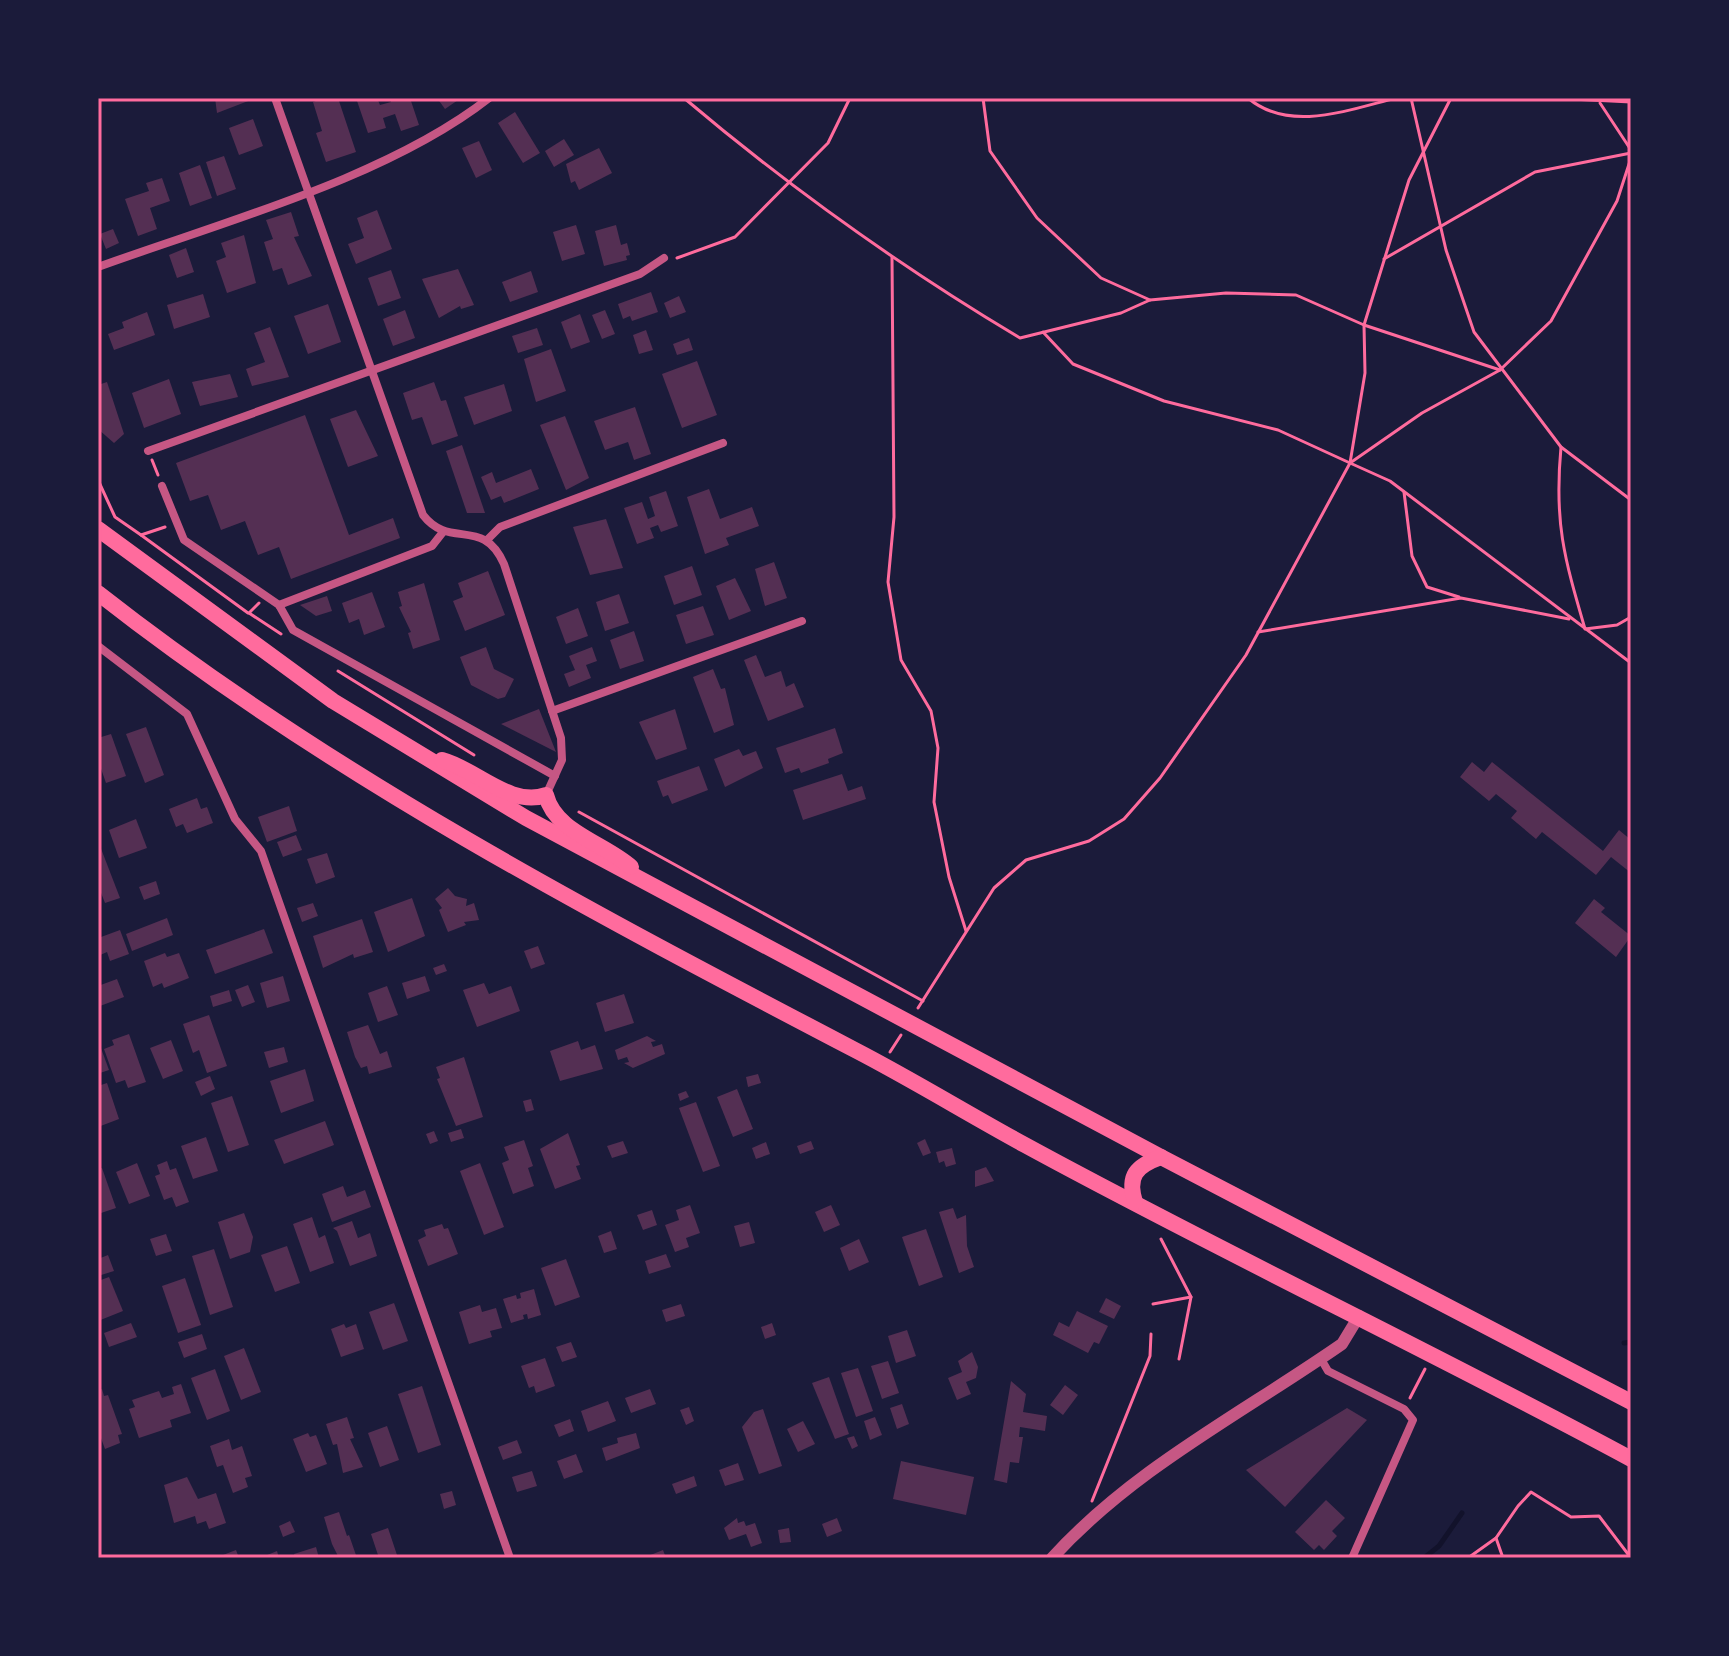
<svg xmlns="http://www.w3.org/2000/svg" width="1729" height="1656" font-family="'Titillium Web',sans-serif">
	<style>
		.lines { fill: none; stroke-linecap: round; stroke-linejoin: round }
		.stream { stroke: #12122b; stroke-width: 5 }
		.building { fill: #542f53 }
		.path { stroke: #ff6b9d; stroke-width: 3 }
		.minor { stroke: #c65784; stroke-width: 8 }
		.tertiary { stroke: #c65784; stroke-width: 12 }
		.trunk { stroke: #ff6b9d; stroke-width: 16 }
		.neatline { fill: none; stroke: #ff6b9d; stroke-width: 3 }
	</style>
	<rect width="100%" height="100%" fill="#1b1b3a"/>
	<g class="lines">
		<g class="stream">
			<path d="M1624 1343 1631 1342"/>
			<path d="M1424 1558 1439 1546 1462 1513"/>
		</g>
	</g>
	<g class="building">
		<path d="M215 98H256L217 113Z"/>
		<path d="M324 98H338L356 152 326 162 316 133 322 131 313 102Z"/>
		<path d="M356 98H377L380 105 391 102 390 98H410L419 125 401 131 395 114 383 118 386 128 368 133Z"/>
		<path d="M437 98H461L445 109Z"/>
		<path d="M515 112 540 153 523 163 498 123Z"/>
		<path d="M253 119 263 146 239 155 229 128Z"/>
		<path d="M564 139 574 155 554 167 545 151Z"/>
		<path d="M479 141 492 170 476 178 462 148Z"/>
		<path d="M599 148 612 173 579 190 575 181 571 183 566 164Z"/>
		<path d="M224 156 236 189 217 196 206 162Z"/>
		<path d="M200 165 212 198 190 206 179 173Z"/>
		<path d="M162 178 170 201 150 208 157 229 138 236 125 199 149 191 146 183Z"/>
		<path d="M377 210 392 249 356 264 348 244 364 238 357 218Z"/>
		<path d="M291 212 299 236 294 237 312 276 288 285 282 268 273 271 264 242 273 239 266 220Z"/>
		<path d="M576 225 585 254 562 261 553 232Z"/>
		<path d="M616 225 621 245 627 243 630 255 626 256 627 260 604 266 595 231Z"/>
		<path d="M113 229 119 243 106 249 100 234Z"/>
		<path d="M244 235 256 283 227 293 216 261 226 257 221 243Z"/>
		<path d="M186 248 194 272 177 278 169 255Z"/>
		<path d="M458 269 474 305 461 309 460 306 439 318 422 279Z"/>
		<path d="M391 270 401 298 378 306 368 278Z"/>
		<path d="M531 271 538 292 510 302 502 282Z"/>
		<path d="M651 292 658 312 632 321 630 316 623 319 618 304Z"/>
		<path d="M203 294 210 317 174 329 167 305Z"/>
		<path d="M679 296 686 312 670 318 664 303Z"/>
		<path d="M328 304 341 342 308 354 294 316Z"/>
		<path d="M405 310 415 338 393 346 383 319Z"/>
		<path d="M605 310 615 334 602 339 592 315Z"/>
		<path d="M147 312 155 335 114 350 108 334 124 328 122 322Z"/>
		<path d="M580 314 590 342 571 349 561 322Z"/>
		<path d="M270 327 289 377 252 386 246 369 265 362 254 333Z"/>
		<path d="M537 328 543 345 518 353 512 336Z"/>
		<path d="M646 330 653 350 639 354 633 335Z"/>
		<path d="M689 338 693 350 677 355 673 344Z"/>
		<path d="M551 349 566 391 536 402 524 359Z"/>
		<path d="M697 361 717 415 682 428 662 374Z"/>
		<path d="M230 374 238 397 200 406 192 382Z"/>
		<path d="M169 379 181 414 144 428 132 393Z"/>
		<path d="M107 382 124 434 114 443 98 429V385Z"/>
		<path d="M434 382 441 401 446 400 458 436 432 445 422 417 412 420 403 393Z"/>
		<path d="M504 384 512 411 474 425 464 397Z"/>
		<path d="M635 407 651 454 634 460 628 442 605 450 594 421Z"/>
		<path d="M356 410 378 456 348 467 330 419Z"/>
		<path d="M305 415 349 535 393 518 400 538 291 579 279 547 258 555 245 521 221 530 208 495 190 501 176 463Z"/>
		<path d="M565 416 589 478 566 490 540 425Z"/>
		<path d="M462 445 485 513H467L446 451Z"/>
		<path d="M531 469 539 489 504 503 501 496 491 500 481 477 492 472 496 483Z"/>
		<path d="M709 489 720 519 752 507 759 526 726 538 729 545 705 554 687 497Z"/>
		<path d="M666 491 678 526 661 532 658 525 650 528 654 538 637 544 624 508 642 502 648 519 655 516 649 497Z"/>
		<path d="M606 519 623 568 590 575 573 527Z"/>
		<path d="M774 562 787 598 765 606 755 569Z"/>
		<path d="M692 566 702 595 674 605 664 576Z"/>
		<path d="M488 571 505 615 465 631 453 601 463 597 458 583Z"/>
		<path d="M735 578 751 611 729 620 716 586Z"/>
		<path d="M424 583 440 640 413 649 408 633 411 632 399 607 402 606 398 592Z"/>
		<path d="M372 592 385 627 364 635 359 619 349 623 342 603Z"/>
		<path d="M619 594 629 623 605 631 596 602Z"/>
		<path d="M327 596 332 611 316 616 300 605Z"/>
		<path d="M703 606 714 635 686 644 676 615Z"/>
		<path d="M578 608 588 636 566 644 556 617Z"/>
		<path d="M634 631 644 661 620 669 610 640Z"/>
		<path d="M486 647 494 669 514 679 505 697 498 699 471 685 460 657Z"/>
		<path d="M592 647 597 661 586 665 591 678 569 687 564 674 575 670 569 656Z"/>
		<path d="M756 655 765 677 781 671 786 687 794 683 804 707 768 721 744 660Z"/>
		<path d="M713 669 721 689 725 688 734 725 714 733 693 677Z"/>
		<path d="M539 709 556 752 501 724Z"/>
		<path d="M675 709 687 749 656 760 639 722Z"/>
		<path d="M146 727 164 775 145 783 126 734Z"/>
		<path d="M835 728 843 753 828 759 829 763 801 773 799 768 785 773 776 748Z"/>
		<path d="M111 734 126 776 106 783 98 760V738Z"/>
		<path d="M739 749 743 756 756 751 763 768 725 787 714 759Z"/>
		<path d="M1472 762 1484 772 1492 762 1603 851 1619 830 1631 840V873L1611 857 1596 875 1542 832 1536 839 1511 818 1517 811 1496 794 1489 801 1460 777Z"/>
		<path d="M699 766 708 790 672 804 668 795 663 797 657 781Z"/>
		<path d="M842 774 848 791 862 786 866 799 803 820 793 790Z"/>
		<path d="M197 798 201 809 207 807 213 823 187 833 183 824 176 827 169 809Z"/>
		<path d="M289 806 297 831 267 842 258 817Z"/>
		<path d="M136 819 147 848 119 858 109 830Z"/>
		<path d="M296 835 302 850 283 857 277 842Z"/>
		<path d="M100 846 120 898 105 903 98 885Z"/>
		<path d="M327 853 335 877 316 884 307 859Z"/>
		<path d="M156 881 160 894 144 900 139 887Z"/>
		<path d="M448 888 455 896 467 899 466 906 474 903 479 920 464 922 466 925 448 932 439 910 442 908 435 899Z"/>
		<path d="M412 898 425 936 388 952 374 912Z"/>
		<path d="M1594 899 1605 908 1601 912 1631 936 1616 957 1575 923Z"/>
		<path d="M313 903 318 916 302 922 297 908Z"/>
		<path d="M167 918 173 935 132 951 126 934Z"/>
		<path d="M362 919 373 952 354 958 353 954 323 968 313 936Z"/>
		<path d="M264 929 273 953 215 974 206 950Z"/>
		<path d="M98 930 101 937 120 930 129 954 110 961 107 952 98 956Z"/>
		<path d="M538 946 545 964 531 969 524 951Z"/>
		<path d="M165 953 167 957 179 953 189 978 164 988 162 983 153 987 144 961Z"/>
		<path d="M444 964 447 971 436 975 433 968Z"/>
		<path d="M283 976 290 1001 267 1008 260 983Z"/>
		<path d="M425 976 430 991 407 999 402 983Z"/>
		<path d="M117 979 124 997 100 1006 98 986Z"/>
		<path d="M484 983 489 994 511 986 520 1011 477 1027 463 990Z"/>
		<path d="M248 985 255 1002 242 1007 235 990Z"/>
		<path d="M387 986 398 1015 378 1022 368 993Z"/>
		<path d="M229 990 232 1001 213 1007 210 996Z"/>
		<path d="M624 994 634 1023 605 1032 596 1003Z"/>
		<path d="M209 1015 227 1066 207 1073 199 1050 193 1053 183 1024Z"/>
		<path d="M368 1025 380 1054 387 1051 392 1067 369 1074 367 1066 361 1068 355 1057 347 1032Z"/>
		<path d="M129 1034 146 1082 128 1088 125 1080 116 1083 104 1049 114 1045 112 1040Z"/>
		<path d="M647 1036 656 1041 651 1042 653 1047 662 1044 665 1054 633 1068 624 1063 629 1062 627 1057 618 1060 615 1050Z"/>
		<path d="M98 1040 109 1070 100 1073 98 1066Z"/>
		<path d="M171 1040 183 1071 163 1079 150 1048Z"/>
		<path d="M578 1041 581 1050 595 1045 603 1069 560 1081 550 1051Z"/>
		<path d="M284 1047 288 1062 269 1068 264 1052Z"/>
		<path d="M464 1057 483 1117 456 1126 437 1079 440 1078 436 1067Z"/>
		<path d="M305 1069 314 1101 281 1113 270 1081Z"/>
		<path d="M758 1074 761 1083 748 1087 746 1077Z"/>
		<path d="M210 1076 215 1089 201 1096 195 1082Z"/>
		<path d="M107 1083 119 1119 98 1127V1086Z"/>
		<path d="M737 1089 753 1129 733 1137 717 1097Z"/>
		<path d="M686 1091 689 1097 680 1101 678 1094Z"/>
		<path d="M232 1096 249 1145 228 1152 211 1103Z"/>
		<path d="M531 1099 534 1110 526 1112 523 1101Z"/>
		<path d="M696 1102 720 1166 703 1172 679 1108Z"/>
		<path d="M325 1121 334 1145 284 1164 274 1140Z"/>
		<path d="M461 1129 464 1138 451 1142 448 1133Z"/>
		<path d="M434 1131 438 1141 430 1144 426 1134Z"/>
		<path d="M568 1133 580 1165 576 1166 581 1179 555 1189 540 1149Z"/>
		<path d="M206 1137 218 1171 193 1179 181 1146Z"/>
		<path d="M925 1139 931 1153 923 1156 917 1143Z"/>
		<path d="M524 1140 533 1166 528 1168 534 1186 513 1194 502 1163 509 1160 504 1147Z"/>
		<path d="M623 1141 628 1153 612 1158 607 1146Z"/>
		<path d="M811 1141 814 1149 800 1154 797 1146Z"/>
		<path d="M766 1142 770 1154 756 1159 752 1148Z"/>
		<path d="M952 1148 956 1164 946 1167 944 1161 939 1163 936 1152Z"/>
		<path d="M167 1161 170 1170 176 1168 189 1202 176 1207 172 1197 164 1200 155 1176 160 1174 157 1165Z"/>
		<path d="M137 1163 150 1196 129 1204 116 1172Z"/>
		<path d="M480 1163 504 1227 484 1235 460 1171Z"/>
		<path d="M986 1167 994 1181 975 1187V1171Z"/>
		<path d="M102 1168 116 1208 98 1214V1169Z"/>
		<path d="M343 1186 347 1197 365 1190 371 1207 332 1222 322 1194Z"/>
		<path d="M690 1205 700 1233 686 1238 689 1247 675 1252 665 1225 679 1220 676 1210Z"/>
		<path d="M831 1205 840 1225 824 1232 815 1212Z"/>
		<path d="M953 1208 957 1219 966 1215 967 1246 974 1267 959 1273 939 1212Z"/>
		<path d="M652 1210 657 1225 643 1230 637 1215Z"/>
		<path d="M244 1213 253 1237 250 1252 230 1259 218 1222Z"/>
		<path d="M312 1217 319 1238 325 1235 334 1263 310 1272 293 1224Z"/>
		<path d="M352 1221 358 1238 370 1233 377 1256 350 1266 337 1231 333 1228Z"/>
		<path d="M749 1222 755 1243 740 1247 734 1226Z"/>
		<path d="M442 1224 444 1229 448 1228 458 1254 428 1266 418 1240 426 1236 424 1230Z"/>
		<path d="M926 1229 943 1277 919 1286 902 1237Z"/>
		<path d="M611 1231 617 1249 604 1253 598 1236Z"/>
		<path d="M166 1234 172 1251 156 1256 150 1239Z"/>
		<path d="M859 1239 869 1262 849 1271 840 1248Z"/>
		<path d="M287 1246 300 1283 275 1292 261 1255Z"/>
		<path d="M214 1249 233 1307 210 1315 192 1256Z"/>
		<path d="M666 1254 671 1267 649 1274 645 1261Z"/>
		<path d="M108 1255 114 1271 98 1276V1259Z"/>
		<path d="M566 1259 580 1297 555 1306 541 1268Z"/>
		<path d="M109 1277 123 1311 98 1321V1281Z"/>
		<path d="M185 1278 201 1325 178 1333 162 1286Z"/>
		<path d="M534 1289 541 1315 528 1319 527 1314 523 1315 524 1319 511 1323 503 1299 516 1295 517 1299 521 1298 520 1293Z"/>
		<path d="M1106 1298 1121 1306 1114 1319 1099 1312Z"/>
		<path d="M394 1303 408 1341 383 1350 369 1312Z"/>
		<path d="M681 1304 685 1316 666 1322 662 1310Z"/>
		<path d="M480 1305 482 1312 496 1308 502 1328 490 1331 492 1337 469 1344 459 1312Z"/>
		<path d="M1077 1311 1108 1326 1099 1344 1094 1342 1088 1353 1053 1335 1059 1322 1069 1327Z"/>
		<path d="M131 1323 137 1337 109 1347 104 1333Z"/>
		<path d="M772 1323 776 1335 765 1339 761 1327Z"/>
		<path d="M344 1324 346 1328 356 1324 364 1349 341 1357 331 1329Z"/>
		<path d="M907 1330 916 1356 896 1363 888 1336Z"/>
		<path d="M202 1334 207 1349 184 1358 178 1342Z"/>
		<path d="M571 1342 577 1357 562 1362 556 1347Z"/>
		<path d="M244 1348 261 1392 241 1400 224 1356Z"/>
		<path d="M972 1352 978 1367 976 1378 966 1382 971 1394 957 1400 948 1378 962 1372 958 1361Z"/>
		<path d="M545 1358 555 1386 536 1393 534 1386 529 1388 521 1366Z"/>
		<path d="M888 1361 899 1393 882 1399 871 1366Z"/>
		<path d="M858 1368 873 1411 856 1417 841 1373Z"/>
		<path d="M215 1369 230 1411 207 1420 191 1378Z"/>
		<path d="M829 1377 849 1434 835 1439 812 1383Z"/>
		<path d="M1011 1381 1026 1394 1023 1412 1047 1416 1045 1431 1020 1427 1019 1437H1023L1019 1463 1010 1462 1007 1483 994 1480Z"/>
		<path d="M181 1384 191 1413 170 1420 172 1427 139 1438 129 1409 135 1407 132 1400 159 1391 162 1398 174 1394 172 1387Z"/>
		<path d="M1065 1385 1078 1395 1063 1415 1050 1405Z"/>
		<path d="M422 1386 441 1445 418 1453 398 1394Z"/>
		<path d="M102 1389 104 1396 108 1395 122 1434 118 1435 120 1443 105 1449 98 1430V1391Z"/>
		<path d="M650 1389 656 1404 631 1413 625 1398Z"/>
		<path d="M608 1401 616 1421 588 1432 581 1411Z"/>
		<path d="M902 1404 909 1424 897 1429 890 1408Z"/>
		<path d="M689 1407 694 1421 686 1425 680 1410Z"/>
		<path d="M1347 1408 1367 1420 1285 1507 1246 1470Z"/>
		<path d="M763 1409 782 1466 759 1474 742 1427 754 1412Z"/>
		<path d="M347 1417 354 1438 350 1439 363 1467 343 1473 337 1444 333 1445 326 1424Z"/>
		<path d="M875 1417 882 1435 870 1440 864 1421Z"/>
		<path d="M570 1419 574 1431 559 1437 554 1425Z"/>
		<path d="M803 1421 815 1444 798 1452 787 1429Z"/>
		<path d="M387 1426 399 1460 380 1467 368 1433Z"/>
		<path d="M308 1433 310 1437 316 1435 327 1464 306 1472 293 1439Z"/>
		<path d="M636 1433 640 1448 606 1461 602 1448 618 1443 617 1438Z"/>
		<path d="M854 1436 858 1446 852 1449 847 1438Z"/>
		<path d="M229 1439 232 1450 242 1446 252 1476 245 1478 248 1487 233 1493 223 1465 217 1467 210 1446Z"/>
		<path d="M517 1440 522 1453 503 1460 498 1447Z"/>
		<path d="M576 1454 583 1472 564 1479 557 1461Z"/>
		<path d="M901 1461 974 1477 966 1515 893 1499Z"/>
		<path d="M738 1463 744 1480 725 1486 719 1470Z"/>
		<path d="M532 1471 537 1486 517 1492 512 1477Z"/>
		<path d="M694 1476 697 1486 676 1494 672 1484Z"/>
		<path d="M187 1477 198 1499 216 1493 226 1523 209 1529 206 1521 197 1524 195 1516 174 1523 164 1485Z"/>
		<path d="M452 1491 456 1505 444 1509 440 1494Z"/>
		<path d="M1326 1500 1345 1518 1332 1531 1337 1536 1324 1550 1319 1545 1314 1550 1295 1532Z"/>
		<path d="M339 1512 347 1536 349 1535 357 1558H339L332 1544 324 1517Z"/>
		<path d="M737 1518 738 1523 744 1521 746 1526 755 1523 762 1543 751 1547 746 1534 729 1540 724 1528Z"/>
		<path d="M837 1518 842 1531 827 1537 822 1524Z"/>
		<path d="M290 1521 295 1532 283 1537 279 1526Z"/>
		<path d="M388 1528 398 1558H379L371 1534Z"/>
		<path d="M789 1528 791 1542 780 1543 778 1530Z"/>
		<path d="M316 1547 319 1558H295L294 1554Z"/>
		<path d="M236 1550 239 1558H224L223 1555Z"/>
		<path d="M663 1550 666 1558H643Z"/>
		<path d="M277 1551 279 1558H260Z"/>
	</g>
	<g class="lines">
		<g class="path">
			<path d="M684 98C789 187 901 267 1020 338L1121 313 1150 300 1226 293 1296 295 1364 325 1500 370"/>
			<path d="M983 98 990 151 1037 218 1101 278 1150 300"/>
			<path d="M1248 98C1289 133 1348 110 1396 98"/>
			<path d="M1411 98 1446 250 1474 332 1561 447 1631 500"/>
			<path d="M1551 98 1631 102"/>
			<path d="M1600 103 1631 150"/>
			<path d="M1631 158 1617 201 1551 321 1500 370 1422 413 1350 463 1390 481 1631 663"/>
			<path d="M892 257 894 517 888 582 901 660 931 711 938 748 934 802 949 877 966 931"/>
			<path d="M677 258 735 237 828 143 850 98"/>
			<path d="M1384 259 1535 172 1631 153"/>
			<path d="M1043 332 1073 364 1164 401 1278 430 1350 463"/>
			<path d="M1561 447C1554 522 1564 557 1585 629L1617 625 1631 617"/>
			<path d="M152 460 158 475"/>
			<path d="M98 480 115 517 141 535 165 527"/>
			<path d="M1404 492 1412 556 1427 587 1459 597"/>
			<path d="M141 535 248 613"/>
			<path d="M259 603 249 613 281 634"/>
			<path d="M1258 632 1461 598 1569 619"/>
			<path d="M338 671 474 755"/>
			<path d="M579 812 923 1001"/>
			<path d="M918 1008 994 888 1026 860 1089 841 1124 819 1160 778 1246 655 1350 463 1365 373 1364 325 1409 180 1451 98"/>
			<path d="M890 1052 901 1035"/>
			<path d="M1161 1239 1191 1297 1179 1359"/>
			<path d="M1153 1304 1191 1297"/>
			<path d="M1410 1398 1425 1369"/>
			<path d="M1092 1501 1150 1356 1151 1334"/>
			<path d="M1468 1558 1496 1538"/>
			<path d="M1503 1558 1496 1538 1518 1506 1531 1492 1571 1517 1599 1516 1631 1558"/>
		</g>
		<g class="minor">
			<path d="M275 98 423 515C450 550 483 516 504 564L561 738 562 760 546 795"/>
			<path d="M98 267C222 222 387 178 489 98"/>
			<path d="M148 451 640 274 664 258"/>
			<path d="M162 486 184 540 279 605 293 630 555 776"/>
			<path d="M488 539 500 527 723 443"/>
			<path d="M279 605 432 546 443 532"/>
			<path d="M98 646 187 714 235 819 261 851 510 1558"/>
			<path d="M552 711 802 621"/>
			<path d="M1321 1359 1328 1371 1404 1409 1413 1420 1352 1558"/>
		</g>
		<path class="tertiary" d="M1052 1558C1134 1468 1243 1413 1342 1344L1359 1316"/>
		<g class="trunk">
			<path d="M98 529 333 701 526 818 1161 1157 1631 1402"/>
			<path d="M98 593C331 776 593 913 855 1050 913 1080 968 1114 1025 1145 1225 1254 1431 1351 1631 1459"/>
			<path d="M442 760C476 769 511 808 546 795 555 832 604 843 631 867"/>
			<path d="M1135 1202C1127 1176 1136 1166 1161 1157"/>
		</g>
	</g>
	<rect width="1729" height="1656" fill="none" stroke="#1b1b3a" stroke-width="200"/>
	<rect x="100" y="100" width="1529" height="1456" class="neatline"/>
</svg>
